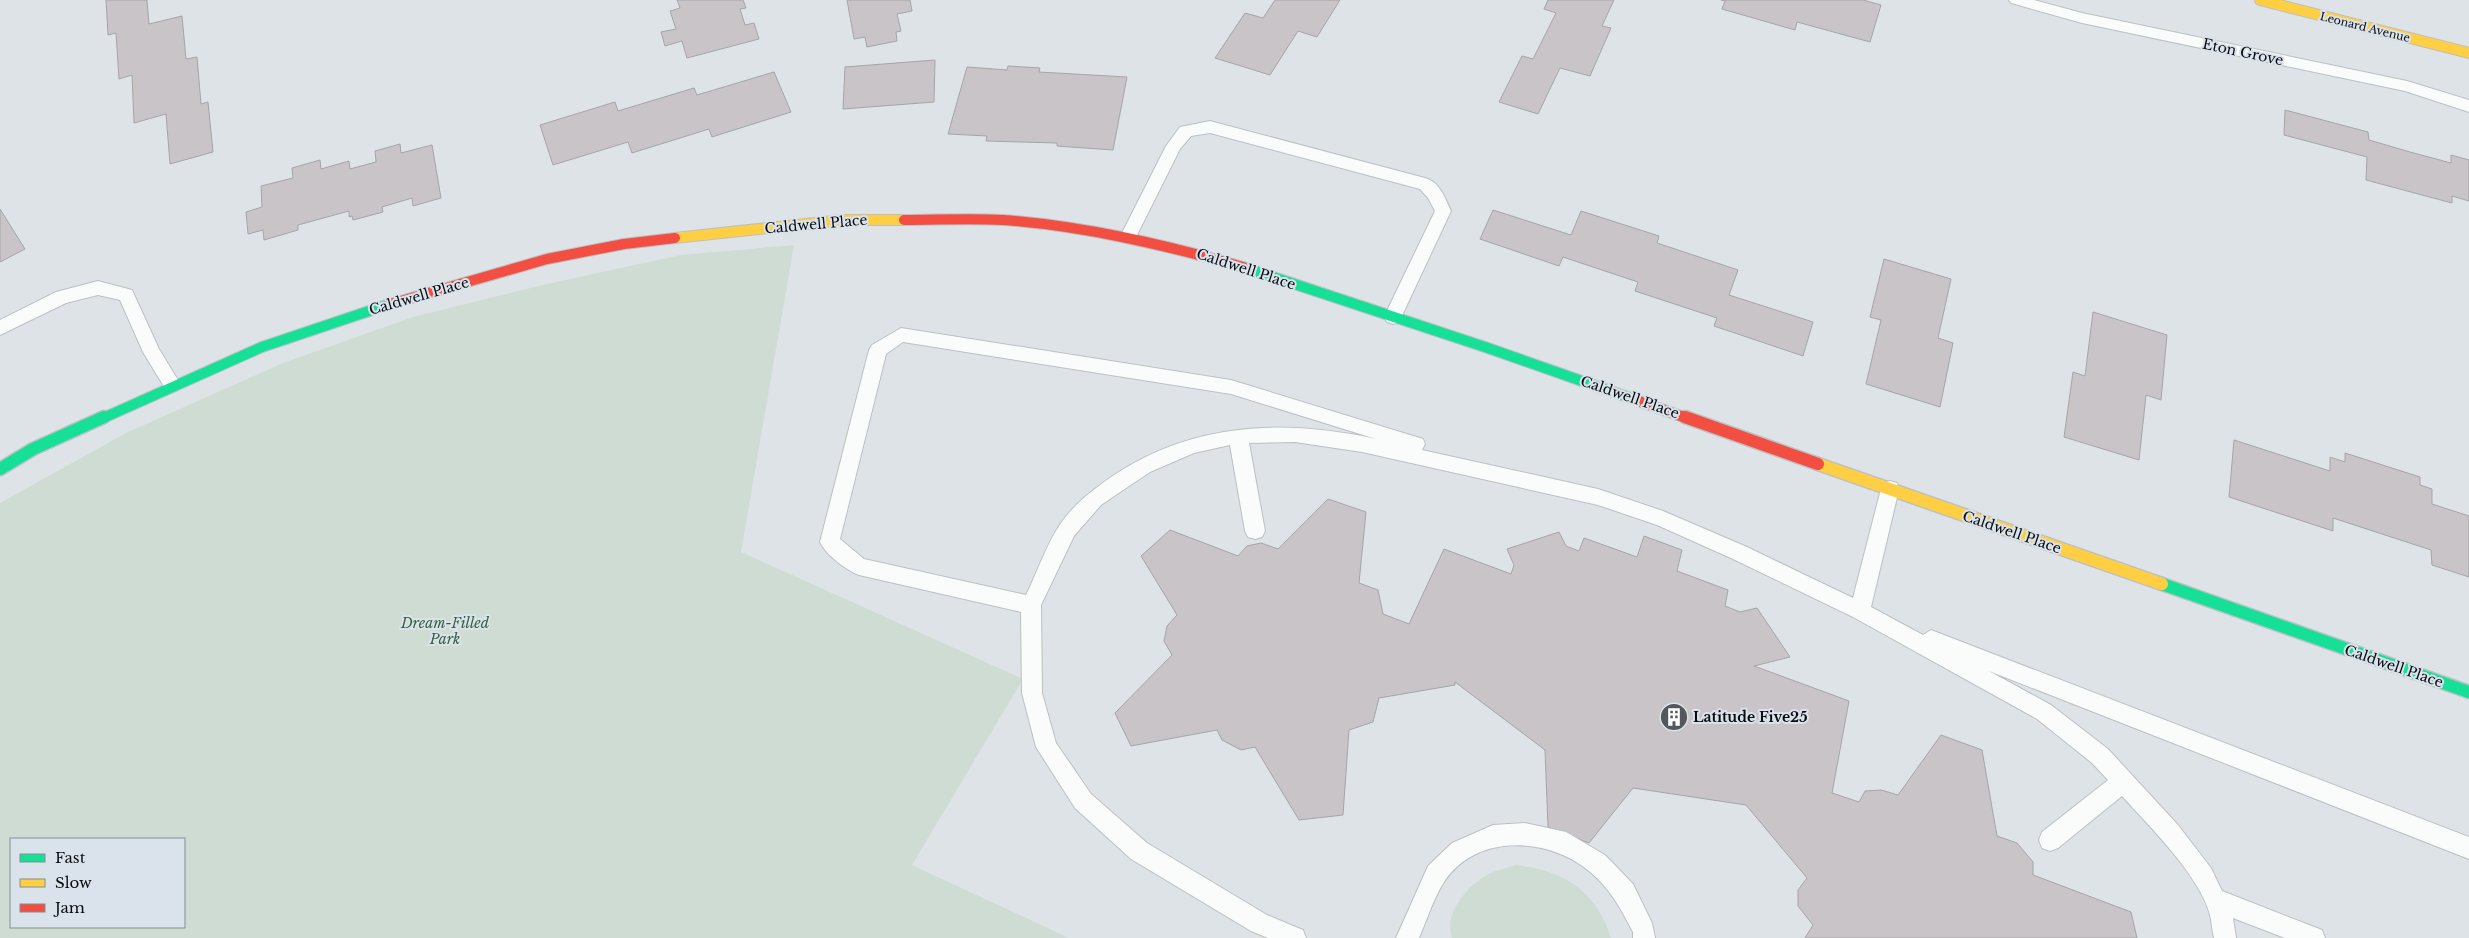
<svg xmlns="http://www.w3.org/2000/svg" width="2469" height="938" font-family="'Libre Baskerville',serif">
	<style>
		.green { fill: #cfdcd4; fill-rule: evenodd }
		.building { fill: #c9c4c8; stroke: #a5a5a8 }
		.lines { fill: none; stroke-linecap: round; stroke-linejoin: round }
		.lane-casing { stroke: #bcc0c3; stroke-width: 2 }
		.fast-far1-casing { stroke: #bcc0c3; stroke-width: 12 }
		.fast-casing { stroke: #bcc0c3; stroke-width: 15 }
		.slow-far1-casing { stroke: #bcc0c3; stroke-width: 12 }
		.slow-casing { stroke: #bcc0c3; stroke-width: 15 }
		.jam-far1-casing { stroke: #bcc0c3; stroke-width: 12 }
		.jam-casing { stroke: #bcc0c3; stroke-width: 15 }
		.lane { fill: #fafbfb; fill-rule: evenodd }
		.fast-far1 { stroke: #16e098; stroke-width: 10 }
		.fast { stroke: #16e098; stroke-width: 12 }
		.slow-far1 { stroke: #ffcf43; stroke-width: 10 }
		.slow { stroke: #ffcf43; stroke-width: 12 }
		.jam-far1 { stroke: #f24e42; stroke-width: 10 }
		.jam { stroke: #f24e42; stroke-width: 12 }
		.labels { text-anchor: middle; stroke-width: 4; stroke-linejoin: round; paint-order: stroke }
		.far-street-label { font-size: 11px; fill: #090c0f; stroke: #dae3eb }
		.street-label { font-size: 14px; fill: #090c0f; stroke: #dae3eb }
		.park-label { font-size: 14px; font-style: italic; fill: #36603b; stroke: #dae3eb }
		.poi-label { font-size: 14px; font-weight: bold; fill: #090c0f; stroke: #dae3eb; text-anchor: start }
	</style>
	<rect width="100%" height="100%" fill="#dee3e7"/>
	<g class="green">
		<path d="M794 245 741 552 1023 679 912 865 1069 938H0V503L126 433 283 363 413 317 547 284 681 255ZM11 839H184V927H11Z"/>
		<path d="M1516 865C1563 870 1597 891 1611 938H1452C1443 913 1468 885 1489 874 1497 870 1507 868 1516 865Z"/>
	</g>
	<g class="building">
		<path d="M106 0H147L149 24 182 16 186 59 197 57 201 104 208 102 213 152 170 164 166 114 134 123 132 75 119 79 116 33 108 35Z"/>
		<path d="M677 0H743L746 8 740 9 745 25 754 23 759 39 687 58 682 41 665 46 661 32 676 29 670 11 680 8Z"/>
		<path d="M847 0H910L912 11 897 14 901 31 896 32 897 41 867 47 865 37 854 39Z"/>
		<path d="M1275 0H1340L1317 37 1298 31 1270 75 1215 58 1245 13 1263 18Z"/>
		<path d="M1548 0H1614L1602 26 1611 28 1590 76 1560 68 1538 114 1499 102 1522 56 1533 59 1556 13 1544 9Z"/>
		<path d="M1721 0H1863L1881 5 1870 42 1797 22 1795 30 1722 9 1725 1Z"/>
		<path d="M935 60 934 102 843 109 845 67Z"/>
		<path d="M1008 66 1040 68 1039 72 1127 77 1113 150 1057 146V143L986 141 987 136 948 134 967 67 1007 70Z"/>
		<path d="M774 72 791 112 712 137 709 129 632 153 628 142 553 165 540 125 615 102 618 111 694 88 697 95Z"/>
		<path d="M2285 110 2368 132 2369 140 2410 152 2451 163V155L2469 160V201L2452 196V203L2366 180 2367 157 2284 135Z"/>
		<path d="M400 144 401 153 432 145 441 198 413 206 412 198 382 207 383 212 353 220 352 216 349 217V211L298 225V230L264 240 263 230 248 234 246 212 262 207 261 186 293 178 292 168 320 160 321 169 349 161 350 169 376 162 375 151Z"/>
		<path d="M0 209 25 249 0 262Z"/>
		<path d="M1493 210 1571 235 1581 211 1659 236 1657 243 1738 270 1729 295 1813 322 1803 356 1714 326 1717 318 1635 291 1638 282 1563 257 1559 266 1480 239Z"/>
		<path d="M1884 259 1951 279 1938 338 1953 343 1940 407 1866 384 1881 320 1870 317Z"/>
		<path d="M2093 312 2167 335 2161 400 2146 395 2139 460 2064 437 2073 372 2085 376Z"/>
		<path d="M2234 440 2330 471V457L2345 462V453L2420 477V485L2432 489V504L2469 516V577L2432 565 2431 550 2333 518V531L2229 497Z"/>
		<path d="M1328 499 1366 512 1359 583 1378 590 1383 614 1409 624 1444 549 1511 574 1514 565 1507 549 1559 532 1566 546 1579 551 1584 538 1637 557 1644 536 1682 550 1677 571 1728 590 1725 606 1740 612 1757 608 1790 657 1754 666 1849 701 1832 793 1859 802 1865 791 1881 790 1898 795 1941 735 1982 750 1997 836 2017 843 2033 862V875L2131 912 2137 938H1805L1813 925 1798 906V890L1807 878 1746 805 1633 788 1589 843 1548 827 1545 750 1455 682V685L1379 698 1373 722 1349 730 1343 815 1299 820 1255 747 1241 750 1222 740 1217 730 1131 746 1115 713 1172 655 1164 641 1167 626 1177 615 1141 556 1170 530 1238 556 1247 546 1261 543 1278 549Z"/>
	</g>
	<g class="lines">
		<defs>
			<g id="lane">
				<path d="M2009 0H2034L2082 13 2407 81 2469 100V112L2405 91 2082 23 2011 3Z"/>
				<path d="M1210 121 1425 178C1440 182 1445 198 1451 211L1399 322 1393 324 1387 322 1384 317 1435 211 1428 198 1420 189 1210 133 1191 136 1180 149 1134 241 1128 243 1122 241 1120 237 1166 146 1180 127Z"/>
				<path d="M98 281 132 290 159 349 181 385 178 390 172 392 166 390 143 352 120 300 98 295 66 303 0 335V320L56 292Z"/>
				<path d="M901 328 1231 380 1423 439 1425 444 1422 450 1598 489 1663 511 1747 547 1853 598 1881 489 1883 483 1890 481 1897 483 1899 489 1871 607 1923 635 1931 630 2469 837V859L1989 671 2051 705 2108 749 2178 825 2211 868 2222 891 2322 930 2325 938H2285L2233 918 2236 938H2214C2212 931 2212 923 2210 915 2200 876 2149 826 2122 796L2058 848 2050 851 2042 848 2039 840 2042 832 2108 780 2092 763 2037 719 1853 617 1733 559 1657 525 1598 505 1362 452 1295 442 1249 443 1265 531 1262 537 1255 539 1248 537 1245 531 1230 445 1194 453 1150 472 1101 505 1074 536 1041 605 1042 693 1056 743 1091 794 1147 843 1267 915 1303 930 1306 938H1268L1251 931 1131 859 1075 808 1036 747 1022 693 1021 612 859 575C846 570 826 555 820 542L869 350 872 345ZM903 342 1231 394 1376 439C1284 419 1194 422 1114 475 1094 489 1075 503 1061 523 1047 543 1037 573 1026 595L864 559 840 539 886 354Z"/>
				<path d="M1525 823 1566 832 1605 855 1633 884 1652 923 1655 938H1633V932C1621 909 1610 888 1589 871 1548 837 1476 833 1444 882 1433 899 1427 920 1419 938H1396L1428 866 1452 843 1493 825Z"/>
			</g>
			<g id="fast-far1">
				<path d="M1243 267 1485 347 1636 400"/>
				<path d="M101 419 262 347 387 305"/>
			</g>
			<g id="fast">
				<path d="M0 469 33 449 104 417"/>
				<path d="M2162 584 2469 692"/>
			</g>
			<g id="slow-far1">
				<path d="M2260 0 2469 53"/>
				<path d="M675 238 842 220H904"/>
			</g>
			<path id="slow" d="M1818 464 2162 584"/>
			<g id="jam-far1">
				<path d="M904 220C937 220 970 218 1003 220 1085 226 1165 245 1243 267"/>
				<path d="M387 305 547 259 624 244 675 238"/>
				<path d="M1636 400 1689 419"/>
			</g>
			<path id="jam" d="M1685 417 1818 464"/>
		</defs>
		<use href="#lane" class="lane-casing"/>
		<use href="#fast-far1" class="fast-far1-casing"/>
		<use href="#fast" class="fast-casing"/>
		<use href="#slow-far1" class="slow-far1-casing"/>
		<use href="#slow" class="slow-casing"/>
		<use href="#jam-far1" class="jam-far1-casing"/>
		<use href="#jam" class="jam-casing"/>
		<use href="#lane" class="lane"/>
		<use href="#fast-far1" class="fast-far1"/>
		<use href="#fast" class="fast"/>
		<use href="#slow-far1" class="slow-far1"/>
		<use href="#slow" class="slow"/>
		<use href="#jam-far1" class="jam-far1"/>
		<use href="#jam" class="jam"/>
	</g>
	<defs>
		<symbol id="building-disc" viewBox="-11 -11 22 22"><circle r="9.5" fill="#54575b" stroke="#dae3eb"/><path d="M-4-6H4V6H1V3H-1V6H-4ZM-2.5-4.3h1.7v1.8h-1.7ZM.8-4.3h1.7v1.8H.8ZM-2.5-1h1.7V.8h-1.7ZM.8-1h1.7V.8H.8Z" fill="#fff"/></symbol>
	</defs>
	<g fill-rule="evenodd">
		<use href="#building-disc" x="1658" y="701" width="32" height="32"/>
	</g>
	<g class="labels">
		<g class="far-street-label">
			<text transform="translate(2365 27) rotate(14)" y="4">Leonard Avenue</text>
		</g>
		<g class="street-label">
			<text transform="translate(2243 52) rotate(12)" y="5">Eton Grove</text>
			<text transform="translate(816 224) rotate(-5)" y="5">Caldwell Place</text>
			<text transform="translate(1246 269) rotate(18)" y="5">Caldwell Place</text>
			<text transform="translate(419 296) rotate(-16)" y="5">Caldwell Place</text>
			<text transform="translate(1630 397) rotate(19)" y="5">Caldwell Place</text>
			<text transform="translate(2012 532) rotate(19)" y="5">Caldwell Place</text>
			<text transform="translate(2394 666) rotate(19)" y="5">Caldwell Place</text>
		</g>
		<g class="park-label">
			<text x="445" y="628">Dream-Filled<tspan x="445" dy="16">Park</tspan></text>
		</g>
		<g class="poi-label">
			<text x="1693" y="722">Latitude Five25</text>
		</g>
	</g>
	<rect x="10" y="838" width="175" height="90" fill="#dae3eb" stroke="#868d93"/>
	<rect x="20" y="854" width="25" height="8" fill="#16e098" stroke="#868d93"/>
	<text x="55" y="863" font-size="15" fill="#090c0f">Fast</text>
	<rect x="20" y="879" width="25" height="8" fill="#ffcf43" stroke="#868d93"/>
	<text x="55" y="888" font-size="15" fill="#090c0f">Slow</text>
	<rect x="20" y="904" width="25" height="8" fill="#f24e42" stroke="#868d93"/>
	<text x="55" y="913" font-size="15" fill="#090c0f">Jam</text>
</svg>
